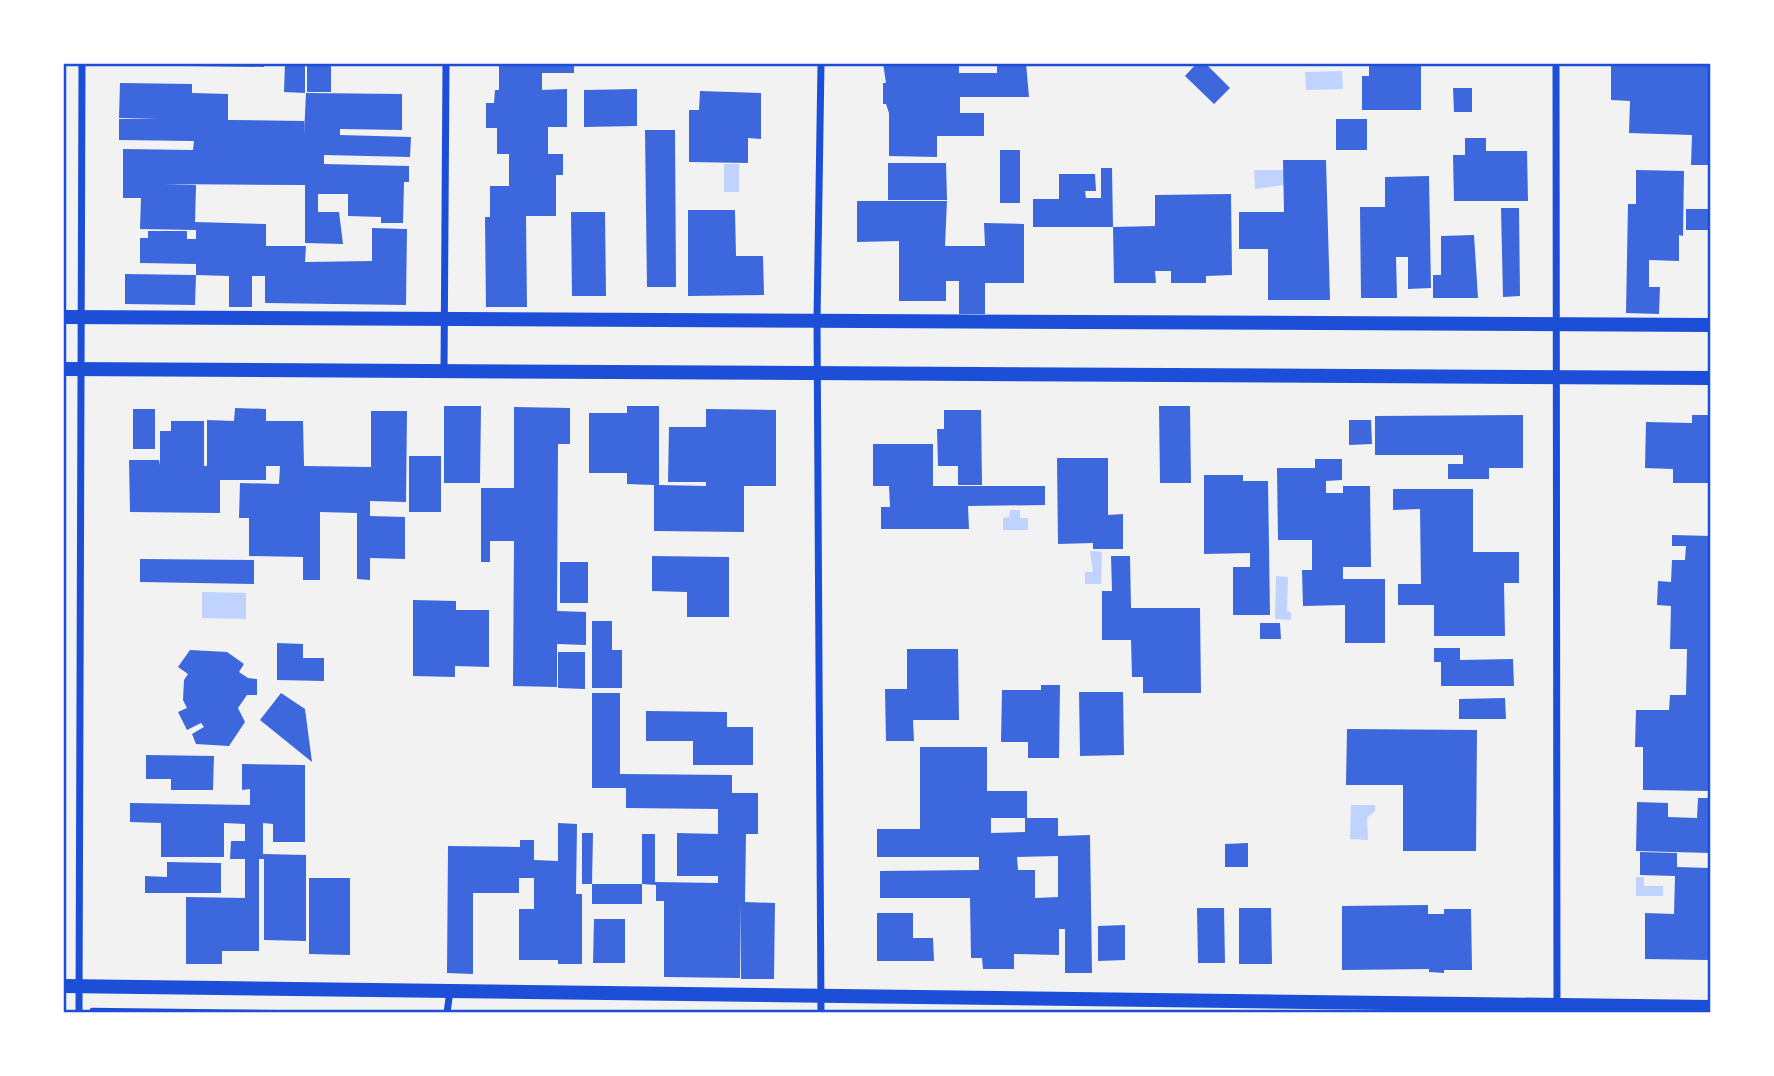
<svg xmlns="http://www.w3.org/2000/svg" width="1774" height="1076" font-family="'DM Sans',sans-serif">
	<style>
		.water { fill: #bfd3fe }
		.building { fill: #3d67dc; fill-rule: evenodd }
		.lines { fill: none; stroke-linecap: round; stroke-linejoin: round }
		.path { stroke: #1d4ed8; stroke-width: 4.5 }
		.minor { stroke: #1d4ed8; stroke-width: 7 }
		.secondary { stroke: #1d4ed8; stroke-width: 14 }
		.neatline { fill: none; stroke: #1d4ed8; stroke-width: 2.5 }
	</style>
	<rect width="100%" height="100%" fill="#f2f2f2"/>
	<g class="water">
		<path d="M1342 71 1343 89 1306 90 1305 72Z"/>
		<rect x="724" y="164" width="15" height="28"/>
		<path d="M1254 170H1284V185L1255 189Z"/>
		<path d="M1010 510H1020V518H1028V530H1003V518L1009 517Z"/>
		<path d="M1090 551 1102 552 1101 584H1085V572H1093Z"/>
		<path d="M1276 576 1288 577 1287 611 1291 612V620L1275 619Z"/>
		<path d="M202 592 246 593V619L202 618Z"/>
		<path d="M1351 805H1375V811L1367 818 1368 840 1350 839Z"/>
		<path d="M1636 877H1644V886H1663V896H1636Z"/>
	</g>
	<g class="building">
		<path d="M188 63H264V67L188 66Z"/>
		<path d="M285 63H305V93L284 92Z"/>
		<rect x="307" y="63" width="24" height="29"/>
		<path d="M499 63H574V73H542V90L567 89V127H548V154H563V175H556V216H526L527 307H486L485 217H490V186H509V154H497V128H486V103H494L495 90H499Z"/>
		<path d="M883 63H959V73H997V63H1026L1029 97H960V113H984V136H937V157L889 156V113L886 104H883V83H886Z"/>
		<path d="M1197 63H1205L1230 88 1214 104 1185 76Z"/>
		<path d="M1369 63H1421V110H1362V76H1369Z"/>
		<path d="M1611 63H1711V165H1691L1692 135 1629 133 1630 101 1611 100Z"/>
		<path d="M120 83 192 84V93L228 94V120L305 121 304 135 306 93 402 94V130L340 129V135L411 137 410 157 324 155V164L409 166V182H404L403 223H381V217L348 216V194H318V212H339L343 244 305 243V185L164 184 196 185 195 222 266 224V246H306L305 262 372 261V228L407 229 406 305 265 303V276H252V307H229V276L196 275V264L140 263V238H148V231H187V239H196V230L140 229 141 198H123V149L193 150 194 141 119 140V119L158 118H119Z"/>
		<path d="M1453 88H1472V112H1454Z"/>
		<path d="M637 89V126L584 127V90Z"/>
		<path d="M700 91 761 93V139L748 138V163L689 162V110H699Z"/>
		<rect x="1336" y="119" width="31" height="31"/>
		<path d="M645 130H675L676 287H647Z"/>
		<path d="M1465 138H1486V151H1527L1528 201H1454L1453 155H1465Z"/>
		<rect x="1000" y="150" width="20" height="53"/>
		<path d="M1283 160H1326L1330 300H1268V249H1239V212H1284Z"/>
		<path d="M888 163H946L947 200H888Z"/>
		<path d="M1101 168H1112L1113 227H1033V199H1059V174H1095L1096 191H1085L1086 198H1101Z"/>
		<path d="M1636 170 1684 171 1683 236 1679 235V261L1649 260V287H1660L1659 314 1626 313 1628 204H1636Z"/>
		<path d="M1429 176 1431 288 1408 289V257H1396L1397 298H1361L1360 207H1385V177Z"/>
		<path d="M1231 194 1232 275 1206 276V283H1171V271H1155L1156 283H1114L1113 227 1155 226V195Z"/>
		<path d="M857 201H947L945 246H985L984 223 1024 224V283H985V314H959V281H946V301H899V241L857 242Z"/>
		<path d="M1501 208H1519L1520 296 1503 297Z"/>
		<rect x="1686" y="209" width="25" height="21"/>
		<path d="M688 210H735L736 256H763L764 295 688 296Z"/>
		<path d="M571 212H605L606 296H572Z"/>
		<path d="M1474 235 1478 298H1433V275H1441V236Z"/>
		<path d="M125 274 196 275 195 305 125 304Z"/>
		<path d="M1709 277H1711V308H1708Z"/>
		<path d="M444 406H481L480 483H444Z"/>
		<path d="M627 406H659V485L706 486V482H668L669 427H706V409L776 410V486H744V532L654 531V485L627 484V473H589V413H627Z"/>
		<path d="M1159 406H1190L1191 483H1160Z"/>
		<path d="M514 407 570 408V444H558L557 611 586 612V645L557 644V687L513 686 514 541H490V562H481V488H514Z"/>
		<path d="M235 408 266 409V421H303L304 466 371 467V411H407L406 502 370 501V516L405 517V559L370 558V580L357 579V513L320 512V580H303V557L249 556V518H239L240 483 279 484 280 466H266V480H220V513L130 512 129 460H159L160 465V431H171V421H204V466H207V420L234 421Z"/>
		<rect x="133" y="409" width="22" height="40"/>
		<path d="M944 410H981L982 485H958V466H938L937 429H944Z"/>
		<path d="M1523 415V468H1489V479H1448V464H1463V455H1375V416Z"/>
		<path d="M1692 415H1711V483H1673V469L1645 468 1646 422 1692 423Z"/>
		<path d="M1349 420H1371L1372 444 1349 445Z"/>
		<path d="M873 444H933V486H1045V505L968 506 969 529H881V507H890L889 486H873Z"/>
		<rect x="409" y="456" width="32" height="56"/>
		<path d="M1057 458H1108V515L1123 514V549H1093V543L1058 544Z"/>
		<path d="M1315 459H1342V480L1326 481V493H1343V486H1370L1371 567H1343V579H1385V643H1345V605L1303 606 1302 570H1312V540H1278L1277 468H1315Z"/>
		<path d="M1204 475H1243V481H1268L1270 615H1233V567H1250V553L1204 554Z"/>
		<path d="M1393 489H1473V552H1519V583H1504L1505 636H1434V605H1398V584H1421L1420 509 1393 510Z"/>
		<path d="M1672 535 1711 536V791L1643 790V747H1635L1636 710H1669L1670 695H1686L1687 649H1670L1671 606 1657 605 1658 581 1671 582 1672 560H1685L1686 546H1672Z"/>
		<path d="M652 556 729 557V617H687V592L652 591Z"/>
		<path d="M1111 556H1130L1131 608H1200L1201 693H1143V677H1132L1131 640H1102V591H1112Z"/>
		<path d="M140 559 254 560V584L140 582Z"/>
		<rect x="560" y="562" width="28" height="41"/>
		<path d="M413 600 456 601V610H489V667L455 666V677L413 676Z"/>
		<path d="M592 621H612V650H622V688H592Z"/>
		<path d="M1260 623H1280L1281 639H1260Z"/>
		<path d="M277 643 303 644V658H324V681L277 680Z"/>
		<path d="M1434 648H1460V660L1513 659 1514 686H1441V662H1434Z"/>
		<path d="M907 649H958L959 720H913L914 741H886L885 689H907Z"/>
		<path d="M190 650 227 652 244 664 239 672 248 678 257 679V695H247L238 708 245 722 229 746 196 744 192 734 204 727 201 723 187 730 178 712 187 708 183 700 184 680 188 674 178 667Z"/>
		<path d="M558 652H585V689L558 688Z"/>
		<path d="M1041 685H1060L1059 758H1028V742H1001L1002 690H1041Z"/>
		<path d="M1079 692H1123L1124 755 1080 756Z"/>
		<path d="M281 693 305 709 312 762 260 720Z"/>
		<path d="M592 693H620V774L732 775V793H758V834H746L745 902 775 903 774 979H741V902L740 978 664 977V901H656V885L642 884V904H592V884H642V834H655V882L718 883V876H677V833L718 834V809L626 808V788H592Z"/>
		<path d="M1505 698 1506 719H1459V699Z"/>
		<path d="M646 711 727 712V727H753V765H693V741H646Z"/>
		<path d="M1347 729 1477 730 1476 851H1403V785H1346Z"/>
		<path d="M920 747H987V791H1027V818H991V833L1025 832V818H1058V836L1090 835 1092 973H1065V929H1059V955L1014 954V969H983L982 958H971L970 898H880V871L979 870V857H877V829H920ZM1058 856V897L1035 898V870H1018L1017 857Z"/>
		<path d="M146 755 214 756 213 790H171V779H146Z"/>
		<path d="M242 764 305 765V842H273V824L263 823V854L306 855V941L264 940V859H259V951H222V964H186V897L245 898V859H230L231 841H245V824L224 823V857H161V823L130 822V803L250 805V789L242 790Z"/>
		<path d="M1698 798H1711V853L1636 851 1637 802 1668 803V817L1697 818Z"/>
		<path d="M558 823 577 824 576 894H582V964H558V960H519V909H534V878H519V893H473V974L447 973 448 846 520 847V840H534V860L558 861Z"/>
		<path d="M582 833H593L592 884H582Z"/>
		<path d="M1248 843V867H1225V844Z"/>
		<path d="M1640 852 1677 853V867L1710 868 1708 960 1645 959V913L1674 914 1675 876 1640 875Z"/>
		<path d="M167 862 221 863V893H145V876L167 877Z"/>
		<path d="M309 878H350V955L309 954Z"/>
		<path d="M1428 905V914H1444V909H1471L1472 970H1444V973L1429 972V969L1342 970V906Z"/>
		<path d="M1197 908H1224L1225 963H1198Z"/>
		<path d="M1239 908H1271L1272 964H1239Z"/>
		<path d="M877 913H913V938H933L934 961H877Z"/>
		<path d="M594 919H625V963H593Z"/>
		<path d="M1125 925V960L1098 961V926Z"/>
	</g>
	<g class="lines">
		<path class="path" d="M92 1010 350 1013"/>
		<g class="minor">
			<path d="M821 63 817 320 821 1013"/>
			<path d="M1556 63 1557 1013"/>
			<path d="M444 371 446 63"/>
			<path d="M79 1013 82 63"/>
			<path d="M447 1013 450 991"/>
		</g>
		<g class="secondary">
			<path d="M63 317 1711 325"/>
			<path d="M63 369 1711 378"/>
			<path d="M63 986 1711 1007"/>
		</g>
	</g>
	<rect width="1774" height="1076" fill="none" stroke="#ffffff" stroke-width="130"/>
	<rect x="65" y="65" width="1644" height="946" class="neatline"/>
</svg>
